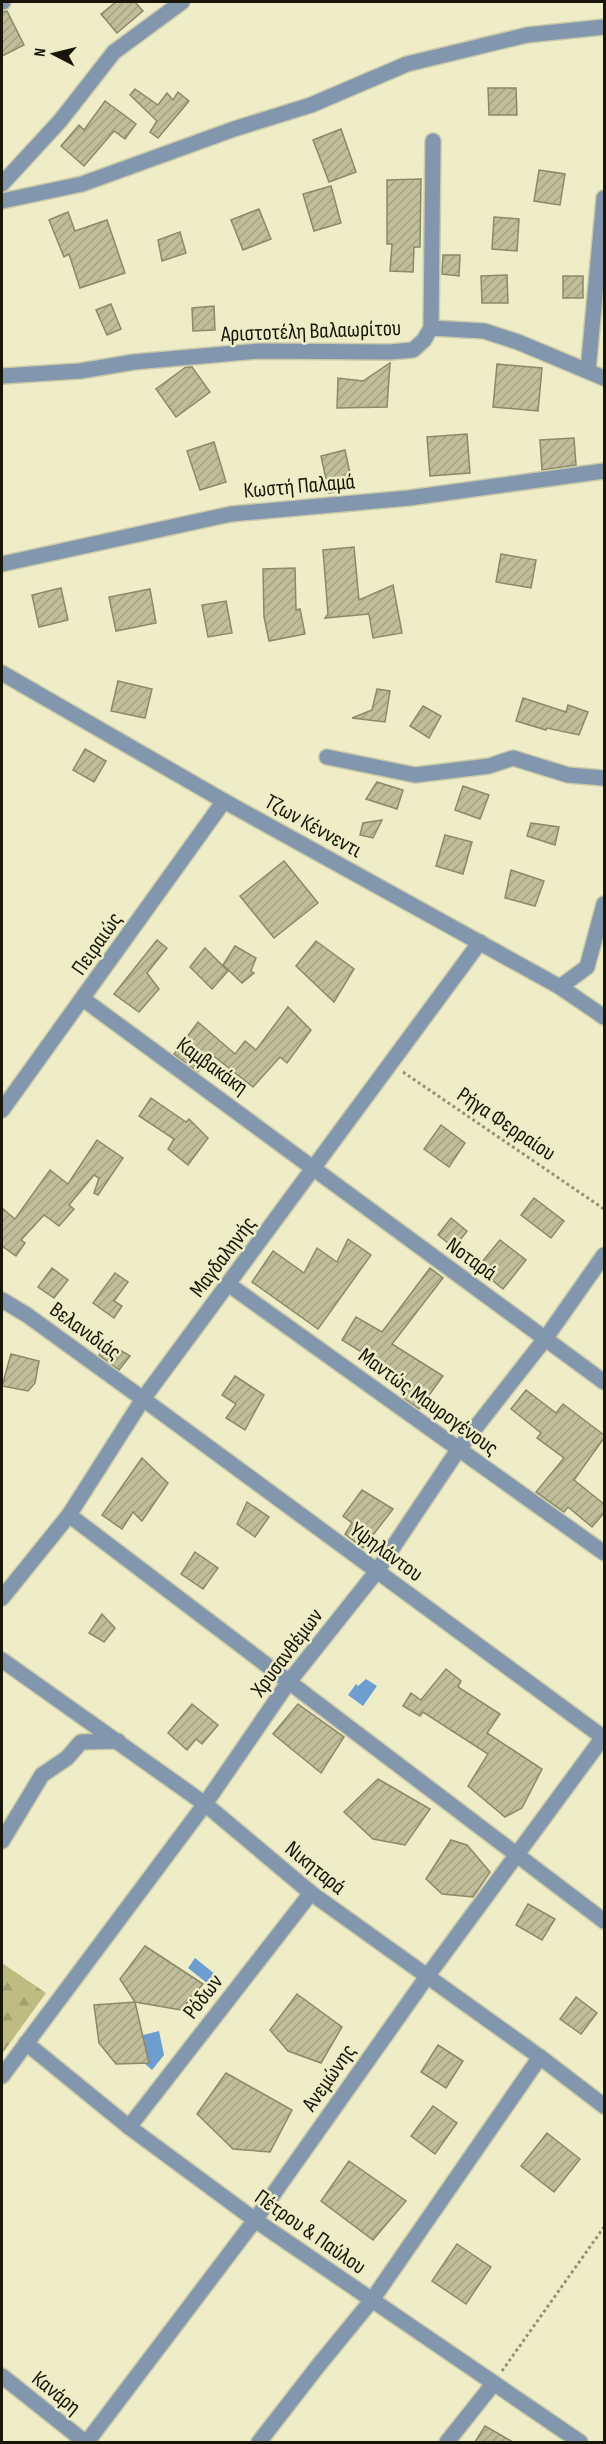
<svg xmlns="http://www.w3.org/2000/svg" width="606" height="2444" font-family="'Sofia Sans Condensed',sans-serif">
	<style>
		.forest { fill: url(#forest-firs) }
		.water { fill: #6d9ecf }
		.building { fill: url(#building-hatch); stroke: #8b8968; stroke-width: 1.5 }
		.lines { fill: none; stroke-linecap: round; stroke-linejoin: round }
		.minor-casing { stroke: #cccba9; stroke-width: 18 }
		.path { stroke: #939277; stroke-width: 3; stroke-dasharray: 3 3; stroke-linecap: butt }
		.minor { stroke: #8297ad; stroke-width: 15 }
		.labels { text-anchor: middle; stroke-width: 5; stroke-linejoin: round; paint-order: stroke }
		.street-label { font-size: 22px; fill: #171609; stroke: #eeedc8 }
	</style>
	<defs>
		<pattern id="forest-firs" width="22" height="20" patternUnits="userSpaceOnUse" patternTransform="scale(1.5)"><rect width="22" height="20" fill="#bfbc81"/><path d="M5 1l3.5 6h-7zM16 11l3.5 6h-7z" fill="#a3a16e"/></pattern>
		<pattern id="building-hatch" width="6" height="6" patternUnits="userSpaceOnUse" patternTransform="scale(1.5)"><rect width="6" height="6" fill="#bfbd9a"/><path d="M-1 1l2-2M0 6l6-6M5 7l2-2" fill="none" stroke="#a3a283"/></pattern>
	</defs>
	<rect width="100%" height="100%" fill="#eeedc8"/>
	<path class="forest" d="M2 1963 46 1993 2 2054Z"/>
	<g class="water">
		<path d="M366 1679 377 1686 363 1706 348 1695 356 1684 358 1686Z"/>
		<path d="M195 1958 221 1979 212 1987 188 1968Z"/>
		<path d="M159 2031 164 2055 152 2070 144 2063 148 2058 143 2035Z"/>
	</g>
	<g class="building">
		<path d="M116 2H135L143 11 117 33 101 14Z"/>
		<path d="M7 11 24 45 2 56V12Z"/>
		<path d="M488 88H516L517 115H489Z"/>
		<path d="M135 89 158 105 167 93 173 100 178 92 189 101 158 138 150 132 157 121 130 95Z"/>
		<path d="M105 101 136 124 125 139 114 131 84 166 61 146 79 125 84 130Z"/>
		<path d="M341 129 356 172 329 182 313 140Z"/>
		<path d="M539 170 565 174 560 205 534 201Z"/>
		<path d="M421 179 420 247H414L413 272 390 271 392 244H387V180Z"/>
		<path d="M331 186 341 223 314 231 303 194Z"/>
		<path d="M259 209 271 239 243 250 231 220Z"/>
		<path d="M68 212 75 231 107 220 125 273 80 288 69 254 64 257 49 220Z"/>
		<path d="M494 217 519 219 517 251 492 249Z"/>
		<path d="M180 232 186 253 162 261 158 240Z"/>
		<path d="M443 255H460L459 276 442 274Z"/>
		<path d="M507 275 508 303H482L481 276Z"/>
		<rect x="563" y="276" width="20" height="22"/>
		<path d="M111 304 121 329 107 335 96 310Z"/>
		<path d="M214 306 215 330 193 331 192 308Z"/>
		<path d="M390 363 387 407 337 408 338 378 363 381Z"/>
		<path d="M497 364 542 368 538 411 493 407Z"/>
		<path d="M186 367H192L210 392 176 417 156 389Z"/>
		<path d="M467 434 470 473 430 476 427 437Z"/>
		<path d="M574 438 576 465 542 470 540 440Z"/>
		<path d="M214 442 226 482 200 490 187 451Z"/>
		<path d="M345 450 353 487 329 493 321 456Z"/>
		<path d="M354 547 359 600 393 585 402 633 373 638 369 614 325 618 328 614 323 550Z"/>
		<path d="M501 554 536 560 531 588 496 582Z"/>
		<path d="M295 568 296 610 300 609 305 634 269 641 264 617 263 569Z"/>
		<path d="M61 588 68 620 39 627 32 595Z"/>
		<path d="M150 589 156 623 116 631 109 597Z"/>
		<path d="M226 601 232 633 208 637 202 605Z"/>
		<path d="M118 681 152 689 145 718 111 711Z"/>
		<path d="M377 689 390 691 385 722 352 718 372 710Z"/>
		<path d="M523 698 566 712 568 705 588 712 579 735 547 728 546 730 516 721Z"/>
		<path d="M423 706 441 716 429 738 410 726Z"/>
		<path d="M85 749 106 761 94 782 73 770Z"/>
		<path d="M377 782 403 790 397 809 366 799Z"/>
		<path d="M463 786 489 795 480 819 455 810Z"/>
		<path d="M382 820 373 838 360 835 363 823Z"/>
		<path d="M531 823 559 827 555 845 527 836Z"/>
		<path d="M445 835 472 842 463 874 436 866Z"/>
		<path d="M284 861 318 903 274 938 240 896Z"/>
		<path d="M511 870 544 881 535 906 505 898Z"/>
		<path d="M157 940 167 948 147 973 159 989 139 1012 114 994Z"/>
		<path d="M316 941 354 969 334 1002 296 966Z"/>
		<path d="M235 946 256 958 251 971 254 973 242 983 223 965Z"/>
		<path d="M205 948 228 971 212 989 190 967Z"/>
		<path d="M288 1007 311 1030 287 1063 280 1057 253 1087 211 1054 198 1072 174 1054 198 1022 235 1054 245 1041 256 1050Z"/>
		<path d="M151 1098 186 1122 189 1119 208 1138 188 1165 168 1149 174 1139 139 1116Z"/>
		<path d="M441 1125 465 1143 449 1167 424 1149Z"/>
		<path d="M97 1140 123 1158 98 1195 94 1193 99 1178 94 1175 69 1205 74 1209 59 1226 44 1215 21 1240 25 1243 16 1256 2 1246V1208L15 1219 50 1170 68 1184Z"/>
		<path d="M534 1198 564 1221 551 1238 521 1215Z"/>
		<path d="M451 1218 467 1231 454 1248 438 1235Z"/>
		<path d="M348 1239 371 1255 318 1329 252 1282 273 1251 304 1273 317 1248 337 1262Z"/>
		<path d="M500 1240 526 1260 503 1289 477 1268Z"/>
		<path d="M52 1268 68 1280 54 1298 38 1287Z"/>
		<path d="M430 1268 443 1278 392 1344 443 1376 419 1409 402 1397 406 1393 397 1385 402 1377 342 1340 356 1317 382 1332Z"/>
		<path d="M115 1273 128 1282 114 1301 122 1306 114 1318 93 1303Z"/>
		<path d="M108 1343 130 1356 119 1370 99 1355Z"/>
		<path d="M11 1354 39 1361 35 1383 28 1391 2 1386Z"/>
		<path d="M235 1376 264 1395 245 1430 226 1418 236 1404 222 1395Z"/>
		<path d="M526 1390 556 1413 563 1404 604 1435V1438L574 1480 604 1504V1513L592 1527 568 1507 564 1512 536 1492 564 1458 537 1438 541 1433 511 1409Z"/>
		<path d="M142 1458 168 1483 142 1521 133 1512 122 1529 102 1515Z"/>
		<path d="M362 1490 393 1509 363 1548 345 1534 352 1523 343 1516Z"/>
		<path d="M247 1502 269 1517 255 1537 237 1524Z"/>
		<path d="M195 1552 218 1568 203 1589 181 1574Z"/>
		<path d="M102 1614 115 1628 104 1642 89 1633Z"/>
		<path d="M446 1669 461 1681 458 1687 500 1714 487 1733 542 1769 522 1808 505 1817 468 1786 488 1754 423 1712 420 1716 403 1706 411 1693 421 1700Z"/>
		<path d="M192 1704 218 1725 202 1744 196 1739 187 1750 168 1733Z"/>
		<path d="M298 1704 344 1737 321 1773 273 1734Z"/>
		<path d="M378 1779 430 1809 405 1845 373 1839 344 1812Z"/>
		<path d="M451 1840 467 1845 490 1872 473 1897 442 1894 426 1879Z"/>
		<path d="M528 1904 555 1919 542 1940 516 1925Z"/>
		<path d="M145 1946 203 1984 181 2010 135 2002 120 1979Z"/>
		<path d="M297 1994 342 2027 321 2063 288 2051 270 2030Z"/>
		<path d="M576 1997 597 2013 581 2034 560 2019Z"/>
		<path d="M135 2002 149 2063 116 2064 99 2043 94 2005Z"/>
		<path d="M438 2045 463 2061 446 2088 421 2072Z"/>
		<path d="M226 2073 292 2110 270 2152 233 2149 197 2114Z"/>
		<path d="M433 2106 457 2123 435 2154 411 2136Z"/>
		<path d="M547 2133 580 2159 554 2192 521 2166Z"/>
		<path d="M349 2161 406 2201 373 2240 321 2201Z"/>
		<path d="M457 2244 491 2267 466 2304 432 2281Z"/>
		<path d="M485 2426 513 2442H475Z"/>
	</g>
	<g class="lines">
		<defs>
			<g id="minor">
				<path d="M2 2H3"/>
				<path d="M2 184 60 121 114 52 182 2"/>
				<path d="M2 201 82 184 234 129 311 105 407 64 527 35 604 27"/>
				<path d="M431 328 433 141"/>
				<path d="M588 371 604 198"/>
				<path d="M2 376 80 371 134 362 259 351 389 352 413 350 424 340 431 328 484 331 518 342 604 378"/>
				<path d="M2 564 231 514 409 498 604 471"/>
				<path d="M2 673 224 801 560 987 604 1017"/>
				<path d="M327 757 415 775 489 766 513 758 568 775 604 778"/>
				<path d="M560 987 587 967 604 904"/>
				<path d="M83 999 604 1382"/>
				<path d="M2 1110 224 801"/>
				<path d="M228 1284 604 1553"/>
				<path d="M2 1300 27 1315 143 1399 604 1738"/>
				<path d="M69 1515 604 1921"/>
				<path d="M2 1598 69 1515 143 1399 480 942"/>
				<path d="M2 1660 205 1804 311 1893 540 2057 604 2106"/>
				<path d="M2 1841 42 1775 67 1758 81 1742 118 1741"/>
				<path d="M26 2043 129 2127 255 2220 580 2442"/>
				<path d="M2 2076 205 1804 288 1683 377 1571 458 1450 545 1339 604 1255"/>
				<path d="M129 2127 311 1893"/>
				<path d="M2 2376 85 2442"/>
				<path d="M87 2442 255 2220 426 1978 604 1736"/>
				<path d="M259 2442 318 2366 372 2300 540 2057"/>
				<path d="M447 2442 494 2383"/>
			</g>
		</defs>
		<use href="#minor" class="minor-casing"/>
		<g class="path">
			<path d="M403 1072 604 1209"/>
			<path d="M502 2371 604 2227"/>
		</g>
		<use href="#minor" class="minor"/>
	</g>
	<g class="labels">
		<g class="street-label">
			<text transform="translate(311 330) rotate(-2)" y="8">Αριστοτέλη Βαλαωρίτου</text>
			<text transform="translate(299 485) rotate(-5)" y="8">Κωστή Παλαμά</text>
			<text transform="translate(314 825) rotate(29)" y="8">Τζων Κέννεντι</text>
			<text transform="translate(96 943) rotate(-55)" y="8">Πειραιώς</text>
			<text transform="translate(213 1065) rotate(36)" y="8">Καμβακάκη</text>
			<text transform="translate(507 1123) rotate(34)" y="8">Ρήγα Φερραίου</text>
			<text transform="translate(222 1256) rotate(-53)" y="8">Μαγδαληνής</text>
			<text transform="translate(472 1258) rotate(36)" y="8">Νοταρά</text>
			<text transform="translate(86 1330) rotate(36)" y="8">Βελανιδιάς</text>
			<text transform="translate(429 1401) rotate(36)" y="8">Μαντώς Μαυρογένους</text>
			<text transform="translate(387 1551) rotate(36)" y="8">Υψηλάντου</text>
			<text transform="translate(286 1652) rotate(-53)" y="8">Χρυσανθέμων</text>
			<text transform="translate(316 1867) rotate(39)" y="8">Νικηταρά</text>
			<text transform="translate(202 1996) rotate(-52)" y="8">Ρόδων</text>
			<text transform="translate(328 2077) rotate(-55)" y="8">Ανεμώνης</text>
			<text transform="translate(311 2231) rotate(35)" y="8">Πέτρου &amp; Παύλου</text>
			<text transform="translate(57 2392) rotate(39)" y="8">Κανάρη</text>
		</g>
	</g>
	<rect width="606" height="2444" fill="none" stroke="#171609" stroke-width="6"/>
	<g transform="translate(54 54) rotate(277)" stroke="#eeedc8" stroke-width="4.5" paint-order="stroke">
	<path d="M0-4.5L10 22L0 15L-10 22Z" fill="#171609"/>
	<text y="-9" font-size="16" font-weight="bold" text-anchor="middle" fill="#171609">N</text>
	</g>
</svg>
